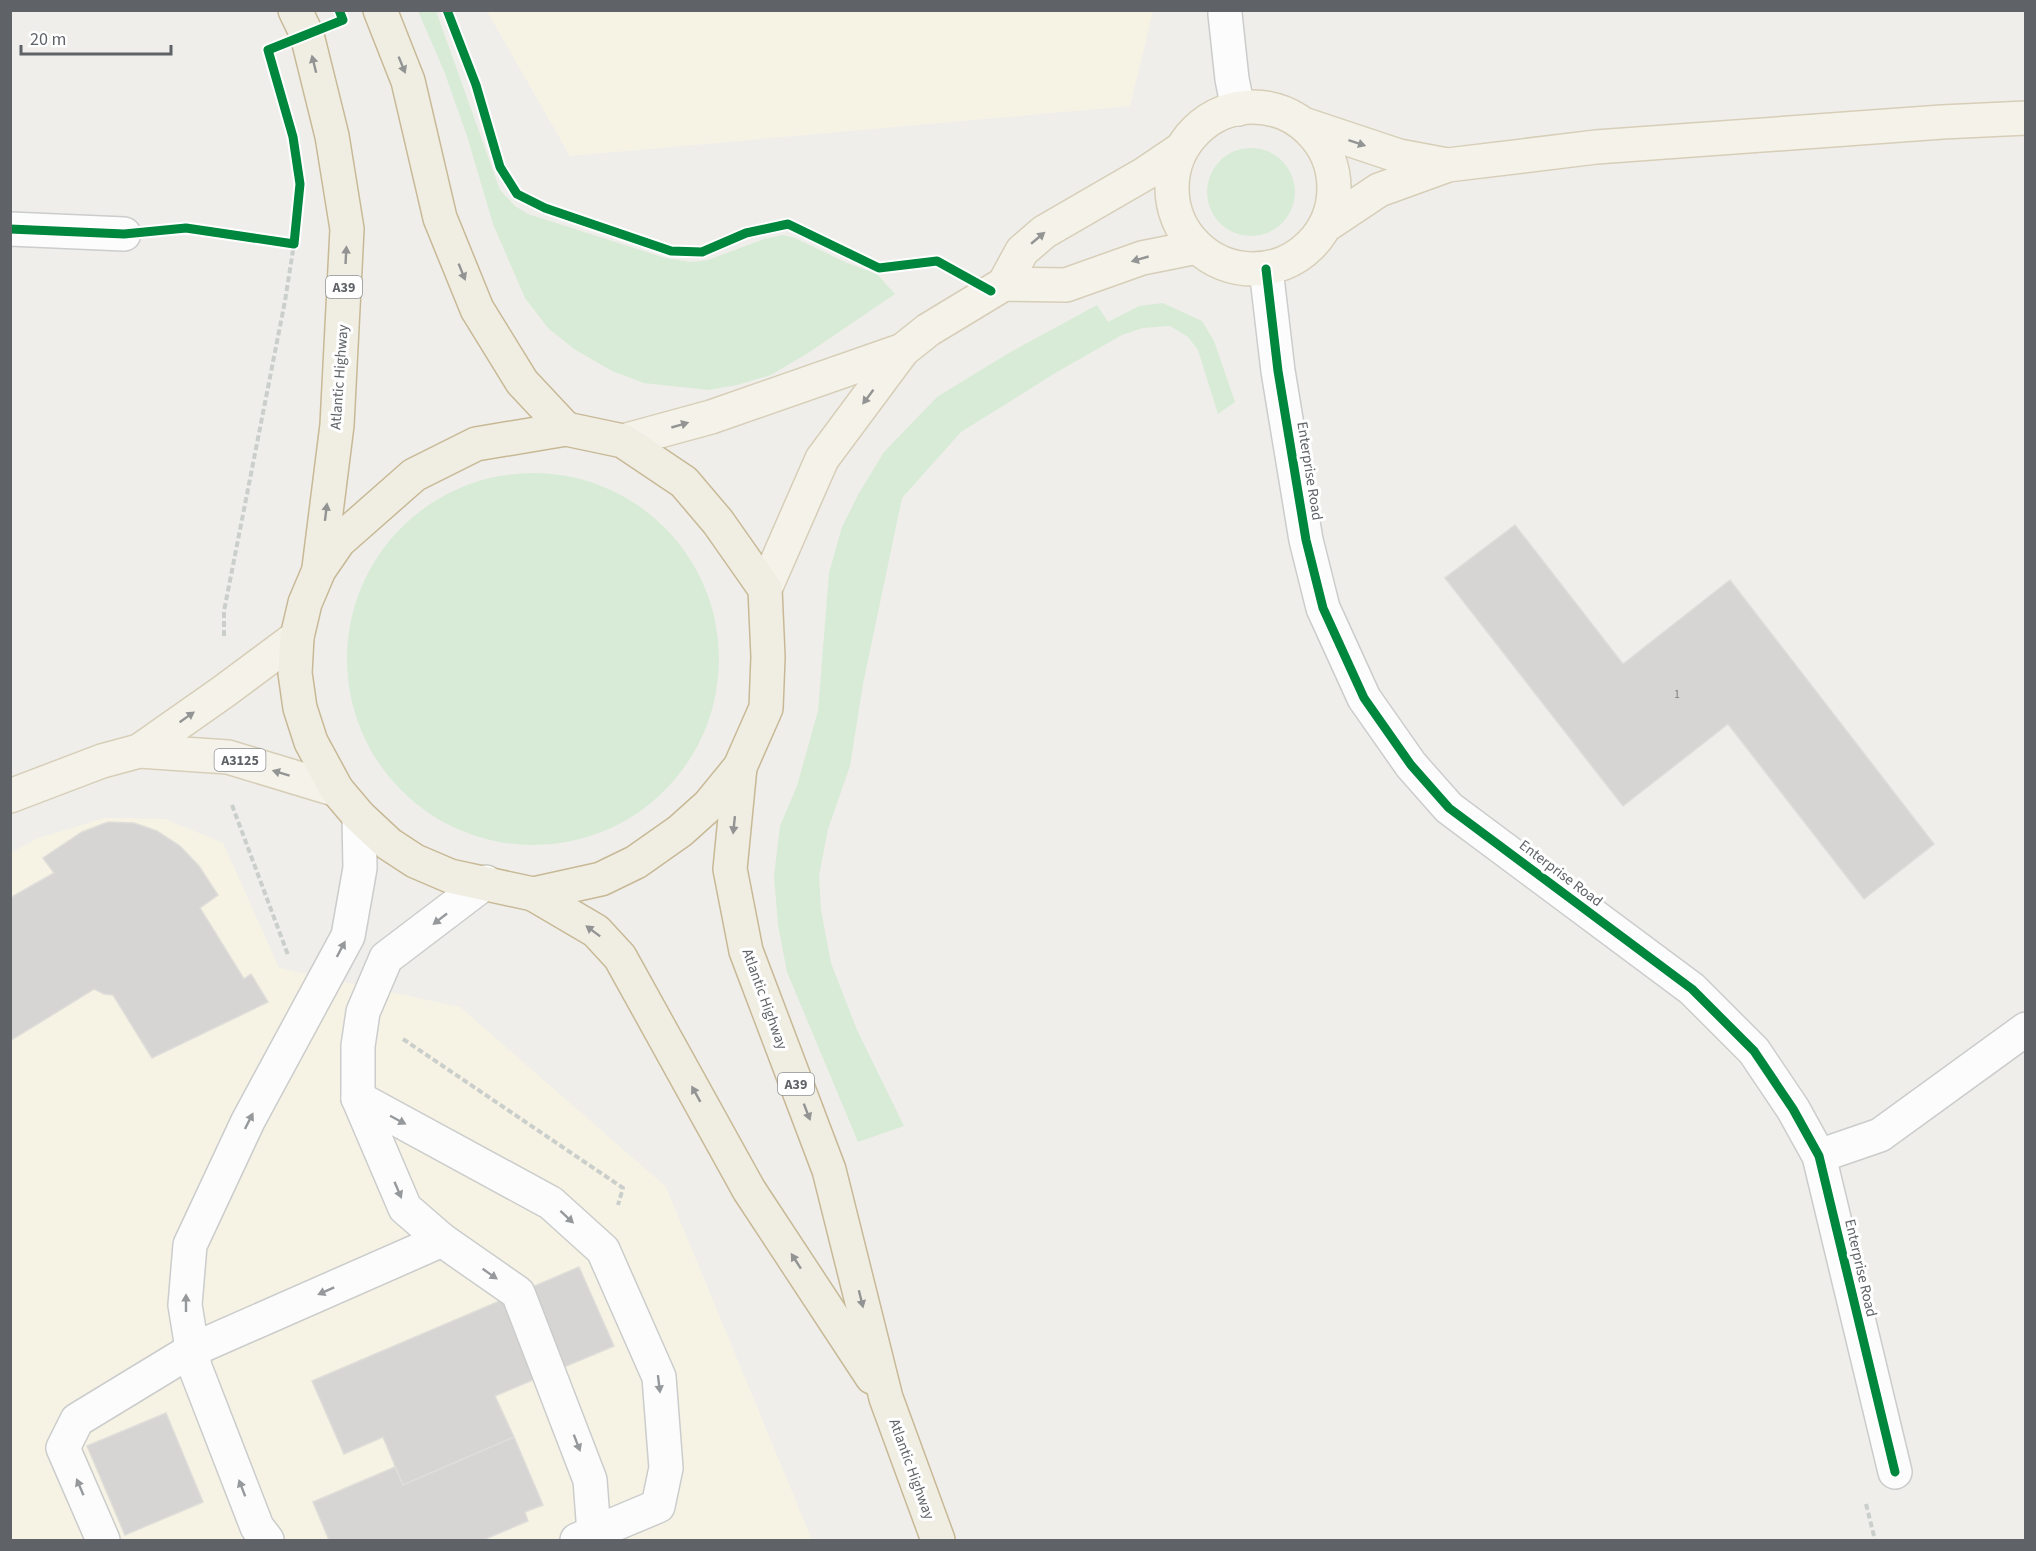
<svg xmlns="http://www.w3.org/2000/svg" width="2036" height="1551" font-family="'Source Sans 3',sans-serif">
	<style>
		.commercial { fill: #f7f3e4 }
		.green { fill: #d8ebd6 }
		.building { fill: #d6d5d3; stroke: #deddd9; stroke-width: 1.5 }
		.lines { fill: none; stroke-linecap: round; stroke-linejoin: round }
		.minor-casing { stroke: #cbcccc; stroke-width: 36 }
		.major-casing { stroke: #d7ceb8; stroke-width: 36 }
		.highway-casing { stroke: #c8b996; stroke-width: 36 }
		.path { stroke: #cacfcc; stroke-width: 4; stroke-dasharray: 6 3; stroke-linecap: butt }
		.minor { stroke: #fdfcfc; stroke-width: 33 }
		.major { stroke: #f4f2e9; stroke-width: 33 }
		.highway { stroke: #f0ede3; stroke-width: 33 }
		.cycleway-casing { stroke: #fff; stroke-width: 13 }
		.cycleway { stroke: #00873e; stroke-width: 9 }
		.oneway { fill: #929393 }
		.oneway2 { fill: #939595 }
		.oneway3 { fill: #96999c }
		.labels { text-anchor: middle; stroke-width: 6; stroke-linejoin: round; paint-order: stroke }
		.number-label { font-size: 12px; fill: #7e8184 }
		.shield { fill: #fff; stroke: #8f9295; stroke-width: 1.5 }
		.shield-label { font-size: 14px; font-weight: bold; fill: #5f6368 }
		.street-label { font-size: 15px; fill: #5f6368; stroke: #fff }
	</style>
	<rect width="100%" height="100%" fill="#efeeea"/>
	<g class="commercial">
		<path d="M487 11H1153L1130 106 570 156Z"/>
		<path d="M105 818 165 819 223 843 279 968 460 1007 666 1187 812 1540H11V853L36 839Z"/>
	</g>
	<g class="green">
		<path d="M418 11H436L500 190 515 206 528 214 665 258 691 262 708 260 764 239 783 235 795 238 847 263 877 274 895 294 808 353 771 375 737 385 708 390 644 383 612 371 574 349 548 328 525 298 493 224 467 136 444 71Z"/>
		<circle cx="1251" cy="192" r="44"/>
		<path d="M1163 303 1202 321 1214 341 1235 402 1218 414 1198 350 1188 337 1170 326 1143 328 1122 335 1057 372 961 432 902 498 863 684 850 766 828 829 819 876 821 910 831 963 857 1030 904 1126 858 1142 787 972 778 925 774 876 780 826 797 786 818 711 829 573 842 527 859 493 884 452 937 397 1007 354 1097 305 1108 322 1139 306Z"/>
		<circle cx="533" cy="659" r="186"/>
	</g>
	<g class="building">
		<path d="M1515 525 1623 664 1730 580 1934 844 1864 899 1728 724 1623 806 1445 578Z"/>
		<path d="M108 822 134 823 157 831 180 846 199 866 218 895 200 908 244 979 251 974 268 1002 152 1058 113 995 104 994 94 989 10 1041V898L54 873 43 858 82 832Z"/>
		<path d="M579 1267 614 1346 495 1396 514 1437 403 1485 383 1437 344 1454 312 1381Z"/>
		<path d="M166 1413 203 1502 125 1535 87 1446Z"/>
		<path d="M514 1437 543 1505 525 1512 528 1521 483 1540H329L313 1502 395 1467 403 1485Z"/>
	</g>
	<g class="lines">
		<defs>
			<g id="minor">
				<path d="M1225 14 1232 79 1238 109"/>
				<path d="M10 229 124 234"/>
				<path d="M1266 269 1278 371 1306 540 1323 608 1364 698 1411 765 1449 808 1692 989 1754 1051 1793 1109 1819 1156 1895 1472"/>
				<path d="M486 882 386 958 363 1012 358 1046V1098L551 1203 603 1250 659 1377 666 1468 658 1506 577 1540"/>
				<path d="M1819 1156 1880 1135 2026 1029"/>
				<path d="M442 1240 518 1293 590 1480 594 1533"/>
				<path d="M103 1540 63 1448 77 1420 192 1350 442 1240 405 1208 358 1098"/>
				<path d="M267 1540 257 1527 195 1367 185 1305 190 1245 248 1121 348 936 360 868 359 816"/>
			</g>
			<g id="major">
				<circle cx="1253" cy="188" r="81"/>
				<path d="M1303 124 1399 156 1447 165"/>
				<path d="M1325 226 1379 190 1448 165 1596 147 1942 122 2026 118"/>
				<path d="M1004 284 1022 251 1044 232 1146 173 1180 150"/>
				<path d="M623 441 711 417 903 350"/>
				<path d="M765 589 822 459 903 350 928 330 1004 284 1066 285 1142 258 1197 247"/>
				<path d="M139 751 228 757 337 790"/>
				<path d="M10 796 102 761 139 751 223 692 297 637"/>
			</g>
			<g id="highway">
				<path d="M295 10 307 35 332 136 347 229 337 425 319 568"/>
				<path d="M380 10 408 81 440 218 477 309 522 382 566 429"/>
				<path d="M566 429 623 441 684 482 718 522 765 589 768 657 766 708 740 767 709 805 680 831 636 862 601 879 533 894 450 876 415 861 389 844 359 816 337 790 311 742 300 708 295 673 297 637 305 603 319 570 339 541 414 475 476 444Z"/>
				<path d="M740 767 730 869 746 951 829 1170 886 1398 938 1540"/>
				<path d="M533 894 596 931 620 957 749 1190 872 1377"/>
			</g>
		</defs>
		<use href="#minor" class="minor-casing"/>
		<use href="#major" class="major-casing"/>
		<use href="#highway" class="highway-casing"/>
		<g class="path">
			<path d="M224 636V611L285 301 294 244"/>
			<path d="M232 805 288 955"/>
			<path d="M403 1039 623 1188 618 1205"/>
			<path d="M1866 1504 1875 1540"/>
		</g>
		<use href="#minor" class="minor"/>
		<use href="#major" class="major"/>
		<use href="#highway" class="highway"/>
		<defs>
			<g id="cycleway">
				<path d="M447 10 476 85 500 167 517 194 545 208 671 251 702 252 746 233 788 224 879 268 937 261 991 291"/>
				<path d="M10 229 124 234 186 228 294 244 300 184 293 137 268 50 343 20 339 10"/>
				<path d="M1266 269 1278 371 1306 540 1323 608 1364 698 1411 765 1449 808 1692 989 1754 1051 1793 1109 1819 1156 1895 1472"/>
			</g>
		</defs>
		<use href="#cycleway" class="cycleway-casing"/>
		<use href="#cycleway" class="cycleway"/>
	</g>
	<defs><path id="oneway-solid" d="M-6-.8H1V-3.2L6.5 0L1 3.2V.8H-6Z" transform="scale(1.5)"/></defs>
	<g class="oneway">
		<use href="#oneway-solid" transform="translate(314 64) rotate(-104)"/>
		<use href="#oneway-solid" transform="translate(402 65) rotate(68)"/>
		<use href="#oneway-solid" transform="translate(346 255) rotate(-87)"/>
		<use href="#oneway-solid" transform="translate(462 272) rotate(68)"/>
		<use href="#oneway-solid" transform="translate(326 512) rotate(-83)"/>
		<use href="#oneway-solid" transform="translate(734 825) rotate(96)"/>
		<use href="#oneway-solid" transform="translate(593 931) rotate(-143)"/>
		<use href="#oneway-solid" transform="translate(696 1094) rotate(-119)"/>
		<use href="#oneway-solid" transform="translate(807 1112) rotate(69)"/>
		<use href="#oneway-solid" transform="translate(796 1261) rotate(-123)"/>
		<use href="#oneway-solid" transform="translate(861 1299) rotate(76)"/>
	</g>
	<g class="oneway2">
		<use href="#oneway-solid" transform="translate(1357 143) rotate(18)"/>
		<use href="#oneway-solid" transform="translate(1038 238) rotate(-40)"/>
		<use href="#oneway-solid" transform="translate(1140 259) rotate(164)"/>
		<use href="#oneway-solid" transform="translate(868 397) rotate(127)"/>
		<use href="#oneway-solid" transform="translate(680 425) rotate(-16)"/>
		<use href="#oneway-solid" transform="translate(187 717) rotate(-35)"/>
		<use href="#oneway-solid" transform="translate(281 773) rotate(-163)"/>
	</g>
	<g class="oneway3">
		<use href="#oneway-solid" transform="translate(440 919) rotate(142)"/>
		<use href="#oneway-solid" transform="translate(341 949) rotate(-62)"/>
		<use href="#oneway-solid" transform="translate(398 1120) rotate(28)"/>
		<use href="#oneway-solid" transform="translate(249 1121) rotate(-63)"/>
		<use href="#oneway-solid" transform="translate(398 1190) rotate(67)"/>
		<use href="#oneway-solid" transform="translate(567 1217) rotate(43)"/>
		<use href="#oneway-solid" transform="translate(490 1274) rotate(35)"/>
		<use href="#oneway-solid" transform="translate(326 1291) rotate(156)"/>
		<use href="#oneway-solid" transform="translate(186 1303) rotate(-90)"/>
		<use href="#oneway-solid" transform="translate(659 1384) rotate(83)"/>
		<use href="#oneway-solid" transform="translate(577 1443) rotate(69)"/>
		<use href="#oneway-solid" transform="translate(80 1487) rotate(-113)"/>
		<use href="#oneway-solid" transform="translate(242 1488) rotate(-111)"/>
	</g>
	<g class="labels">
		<g class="number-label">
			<text x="1677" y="698">1</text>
		</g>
		<g class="shield">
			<rect x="326" y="276" width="36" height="22" rx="4.5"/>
			<rect x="214.5" y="749" width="51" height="22" rx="4.5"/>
			<rect x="778" y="1073" width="36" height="22" rx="4.5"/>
		</g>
		<g class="shield-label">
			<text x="344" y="292">A39</text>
			<text x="240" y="765">A3125</text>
			<text x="796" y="1089">A39</text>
		</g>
		<g class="street-label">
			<text transform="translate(339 377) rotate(-86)" y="5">Atlantic Highway</text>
			<text transform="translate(1310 471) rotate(81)" y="5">Enterprise Road</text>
			<text transform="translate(1561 873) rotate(37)" y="5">Enterprise Road</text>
			<text transform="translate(765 999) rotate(70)" y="5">Atlantic Highway</text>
			<text transform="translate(1861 1268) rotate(77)" y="5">Enterprise Road</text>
			<text transform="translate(912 1469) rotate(70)" y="5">Atlantic Highway</text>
		</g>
	</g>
	<rect width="2036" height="1551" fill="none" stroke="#5f6368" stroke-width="24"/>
	<path d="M21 45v9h150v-9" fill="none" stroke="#5f6368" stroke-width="3"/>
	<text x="30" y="45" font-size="18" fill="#5f6368" stroke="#ffffff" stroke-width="4.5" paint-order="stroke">20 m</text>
</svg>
